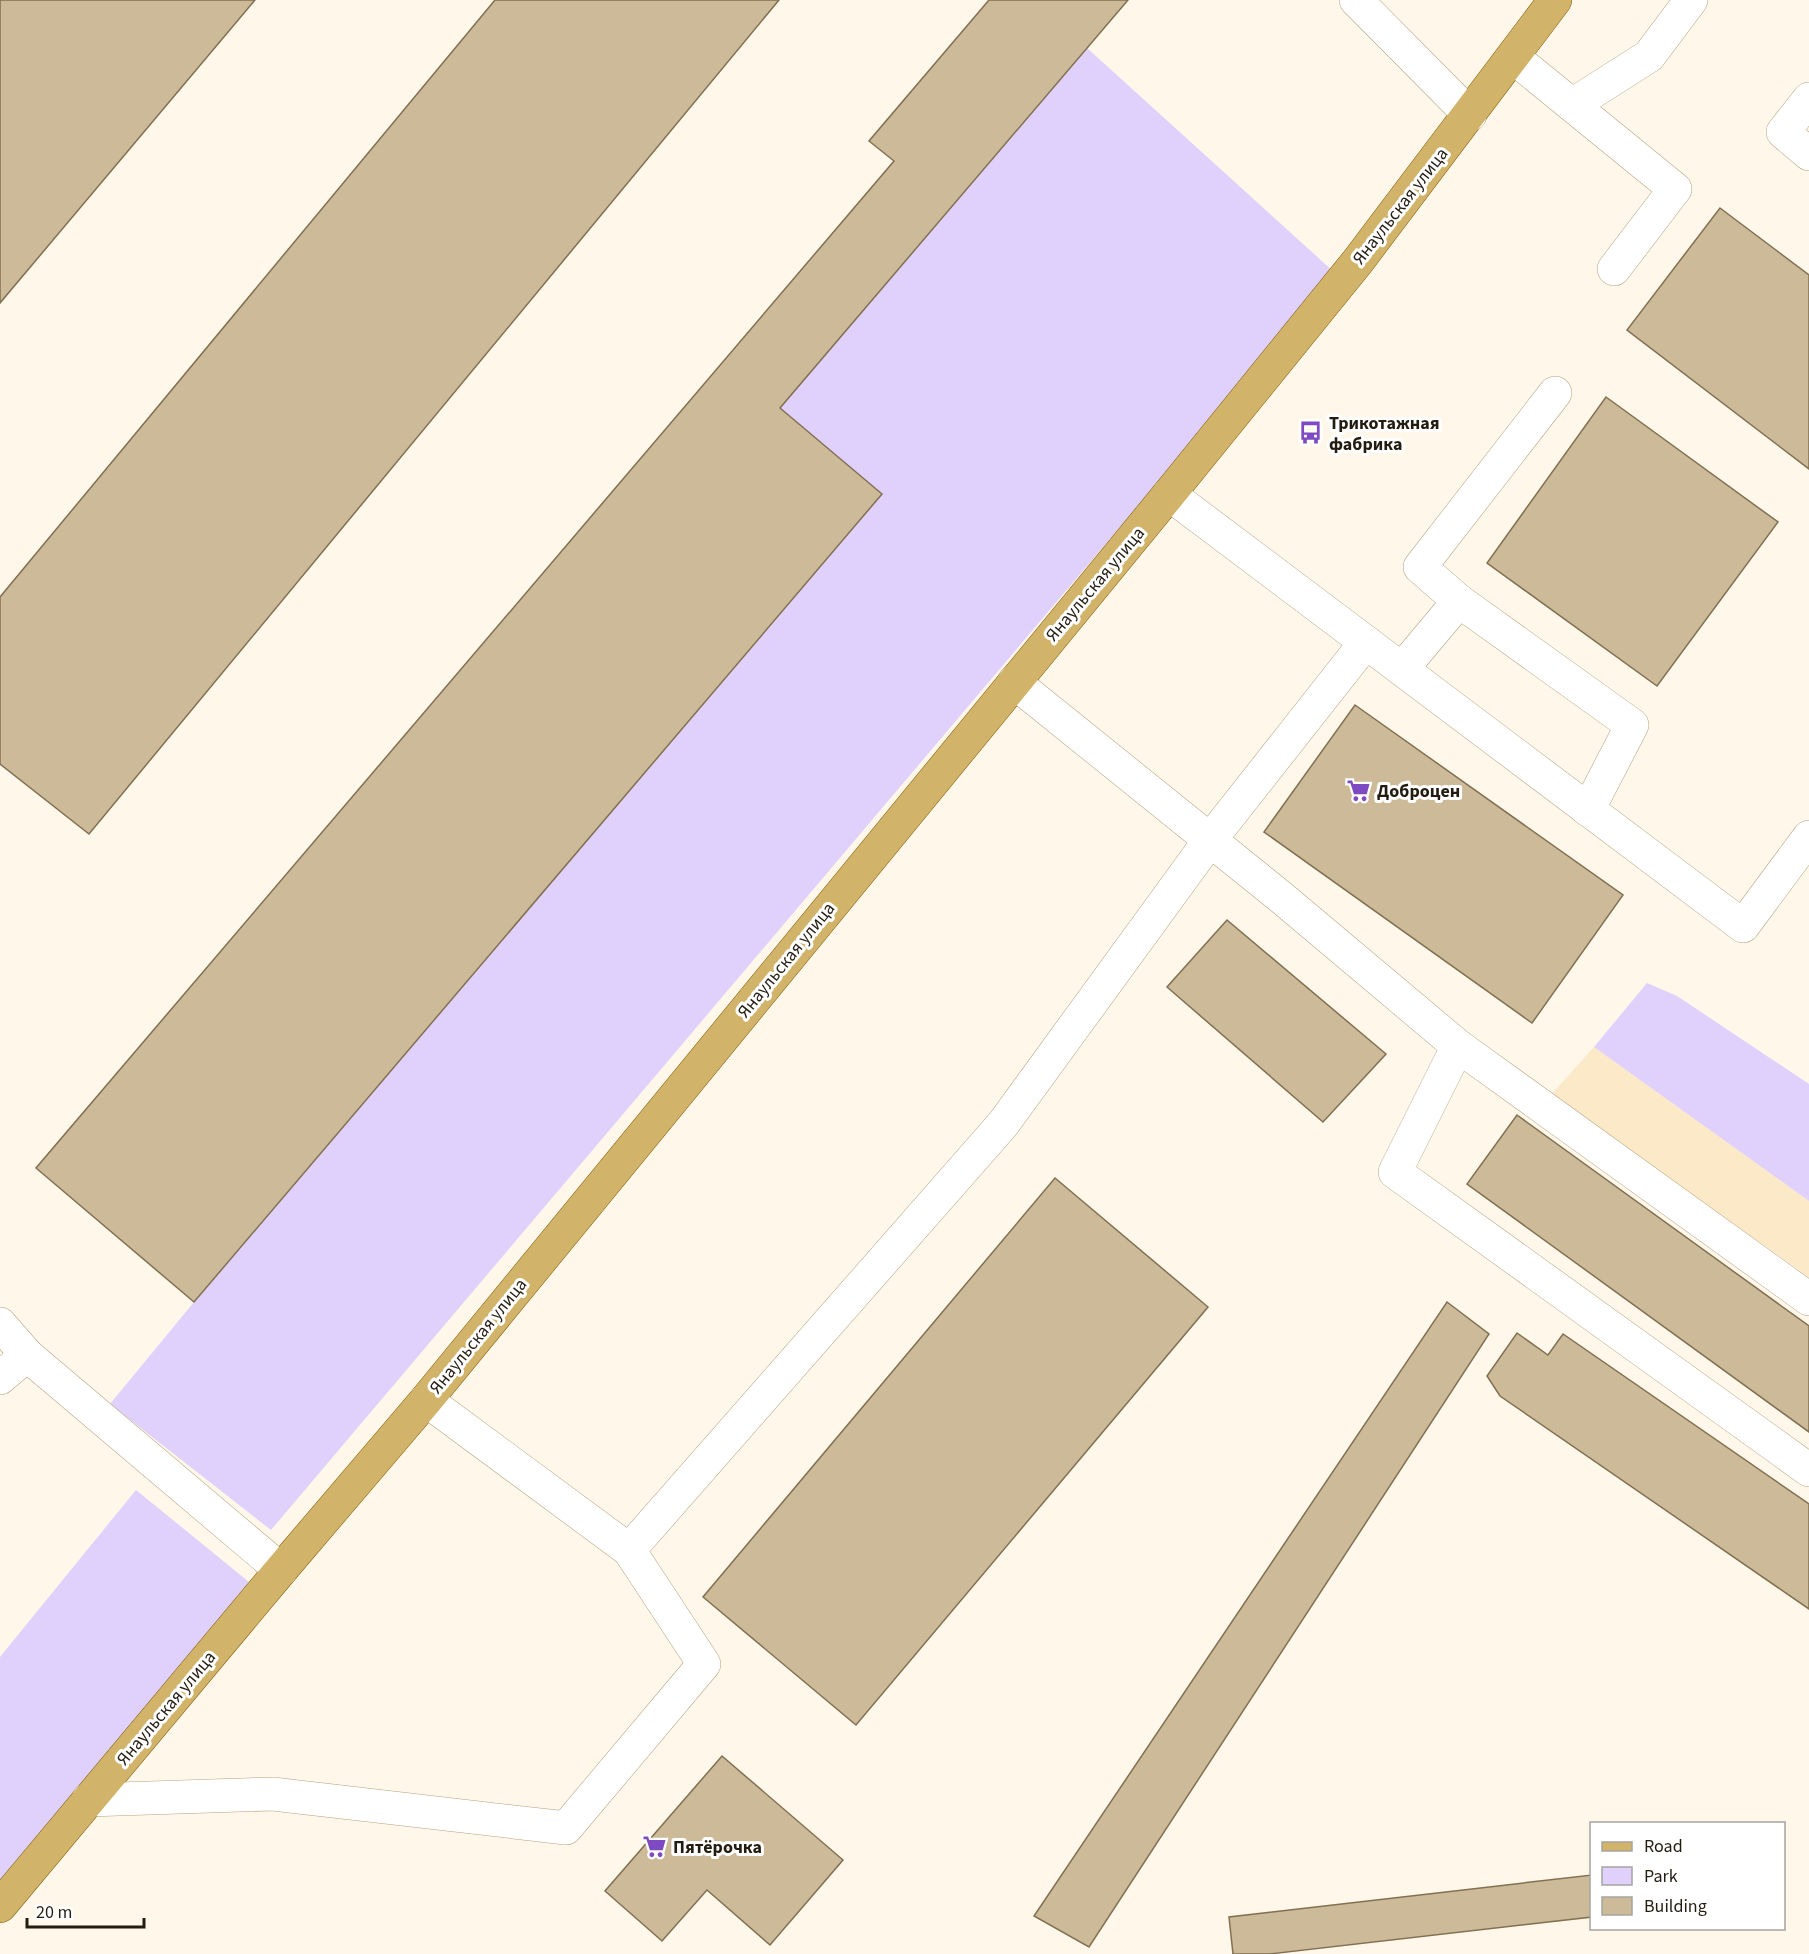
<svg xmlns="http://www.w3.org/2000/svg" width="1809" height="1954" font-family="'Source Sans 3',sans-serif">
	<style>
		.built { fill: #fce9c8 }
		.green { fill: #dfd0fc }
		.building { fill: #ccba99; stroke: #817052; stroke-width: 1.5 }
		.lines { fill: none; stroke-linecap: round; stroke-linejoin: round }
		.minor-casing { stroke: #b5a282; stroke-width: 34 }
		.major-casing { stroke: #805e0a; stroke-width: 34 }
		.minor { stroke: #fff; stroke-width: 33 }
		.major { stroke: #d1b36a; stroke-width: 33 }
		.labels { text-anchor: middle; stroke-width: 6; stroke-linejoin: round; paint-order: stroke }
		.street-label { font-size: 18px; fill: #231c10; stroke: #fff }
		.poi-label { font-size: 18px; font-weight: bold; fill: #231c10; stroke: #fff; text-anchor: start }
	</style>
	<rect width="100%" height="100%" fill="#fff7e9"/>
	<path class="built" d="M1594 1047 1809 1201V1277L1550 1096Z"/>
	<g class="green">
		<path d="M1087 48 1335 273 271 1530 110 1404 194 1302 882 494 780 408Z"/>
		<path d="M1647 983 1677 996 1809 1084V1201L1594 1047Z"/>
		<path d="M136 1490 249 1582 0 1889V1657Z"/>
	</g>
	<g class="building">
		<path d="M0 0H255L0 303Z"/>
		<path d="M495 0H779L89 834 0 764V597Z"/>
		<path d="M989 0H1128L780 408 882 494 194 1302 36 1168 894 161 869 141Z"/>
		<path d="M1720 208 1809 275V469L1627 330Z"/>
		<path d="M1606 397 1778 522 1657 686 1487 563Z"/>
		<path d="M1355 705 1623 895 1532 1023 1264 832Z"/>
		<path d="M1227 920 1386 1054 1323 1122 1167 987Z"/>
		<path d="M1517 1115 1809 1326V1432L1467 1184Z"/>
		<path d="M1055 1178 1208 1307 856 1725 703 1597Z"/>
		<path d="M1447 1302 1489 1334 1089 1947 1034 1916Z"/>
		<path d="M1517 1333 1548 1355 1563 1334 1809 1504V1609L1500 1396 1487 1376Z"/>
		<path d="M722 1756 843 1860 770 1945 707 1890 662 1941 605 1891Z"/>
		<path d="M1592 1875V1917L1269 1954H1233L1229 1917Z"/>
	</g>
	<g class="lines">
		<defs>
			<g id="minor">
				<path d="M1356 0 1470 115"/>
				<path d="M1513 57 1675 189 1614 269"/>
				<path d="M1809 99 1783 132 1809 154"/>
				<path d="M1572 105 1649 56 1691 0"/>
				<path d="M1169 494 1743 926 1809 837"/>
				<path d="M1459 601 1632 725 1588 810"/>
				<path d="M1402 669 1459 601 1420 567 1555 393"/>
				<path d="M1014 682 1282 898 1458 1046 1809 1299"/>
				<path d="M1458 1046 1395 1172 1809 1470"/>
				<path d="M0 1324 27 1355 281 1570"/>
				<path d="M0 1378 27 1355"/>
				<path d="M629 1550 1003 1124 1210 840 1366 642"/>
				<path d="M88 1800 273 1794 566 1828 704 1664 629 1550 426 1400"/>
			</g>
			<path id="major" d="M0 1906 281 1570 426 1400 1169 494 1358 261 1555 0"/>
		</defs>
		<use href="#minor" class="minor-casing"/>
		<use href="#major" class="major-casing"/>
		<use href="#minor" class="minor"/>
		<use href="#major" class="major"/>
	</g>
	<defs>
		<symbol id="bus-bare" viewBox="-9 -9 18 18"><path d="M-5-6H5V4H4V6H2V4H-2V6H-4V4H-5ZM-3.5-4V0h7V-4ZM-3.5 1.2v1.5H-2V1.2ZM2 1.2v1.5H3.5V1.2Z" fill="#7e4ac2" stroke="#fff" stroke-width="2.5" paint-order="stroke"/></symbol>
		<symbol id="supermarket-bare" viewBox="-9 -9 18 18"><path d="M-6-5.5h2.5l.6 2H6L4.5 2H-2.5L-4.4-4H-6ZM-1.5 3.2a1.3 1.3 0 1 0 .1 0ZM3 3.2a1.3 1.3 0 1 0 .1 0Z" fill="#7e4ac2" stroke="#fff" stroke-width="2.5" paint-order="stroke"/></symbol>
	</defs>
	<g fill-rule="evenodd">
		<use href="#bus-bare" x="1294" y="416" width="33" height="33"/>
		<use href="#supermarket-bare" x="1342" y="774" width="33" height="33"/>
		<use href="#supermarket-bare" x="638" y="1830" width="33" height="33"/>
	</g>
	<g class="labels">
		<g class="street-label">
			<text transform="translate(1400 206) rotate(-52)" y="6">Янаульская улица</text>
			<text transform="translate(1095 584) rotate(-50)" y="6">Янаульская улица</text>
			<text transform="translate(786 960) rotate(-51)" y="6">Янаульская улица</text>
			<text transform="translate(478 1336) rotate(-51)" y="6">Янаульская улица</text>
			<text transform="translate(166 1708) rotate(-50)" y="6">Янаульская улица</text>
		</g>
		<g class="poi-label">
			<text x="1329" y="429">Трикотажная<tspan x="1329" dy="21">фабрика</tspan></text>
			<text x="1377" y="797">Доброцен</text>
			<text x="673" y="1853">Пятёрочка</text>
		</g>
	</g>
	<rect x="1590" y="1822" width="195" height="108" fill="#ffffff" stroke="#a7a49f" stroke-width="1.5"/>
	<rect x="1602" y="1842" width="30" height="9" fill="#d1b36a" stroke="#a7a49f" stroke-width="1.5"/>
	<text x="1644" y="1852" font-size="18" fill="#231c10">Road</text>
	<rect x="1602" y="1867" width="30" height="18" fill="#dfd0fc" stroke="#a7a49f" stroke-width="1.5"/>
	<text x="1644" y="1882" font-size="18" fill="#231c10">Park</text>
	<rect x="1602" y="1897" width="30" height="18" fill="#ccba99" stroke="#a7a49f" stroke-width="1.5"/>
	<text x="1644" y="1912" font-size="18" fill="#231c10">Building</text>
	<path d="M27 1918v9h117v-9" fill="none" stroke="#231c10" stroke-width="3"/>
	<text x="36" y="1918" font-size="18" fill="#231c10" stroke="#ffffff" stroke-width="4.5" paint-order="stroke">20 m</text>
</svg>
